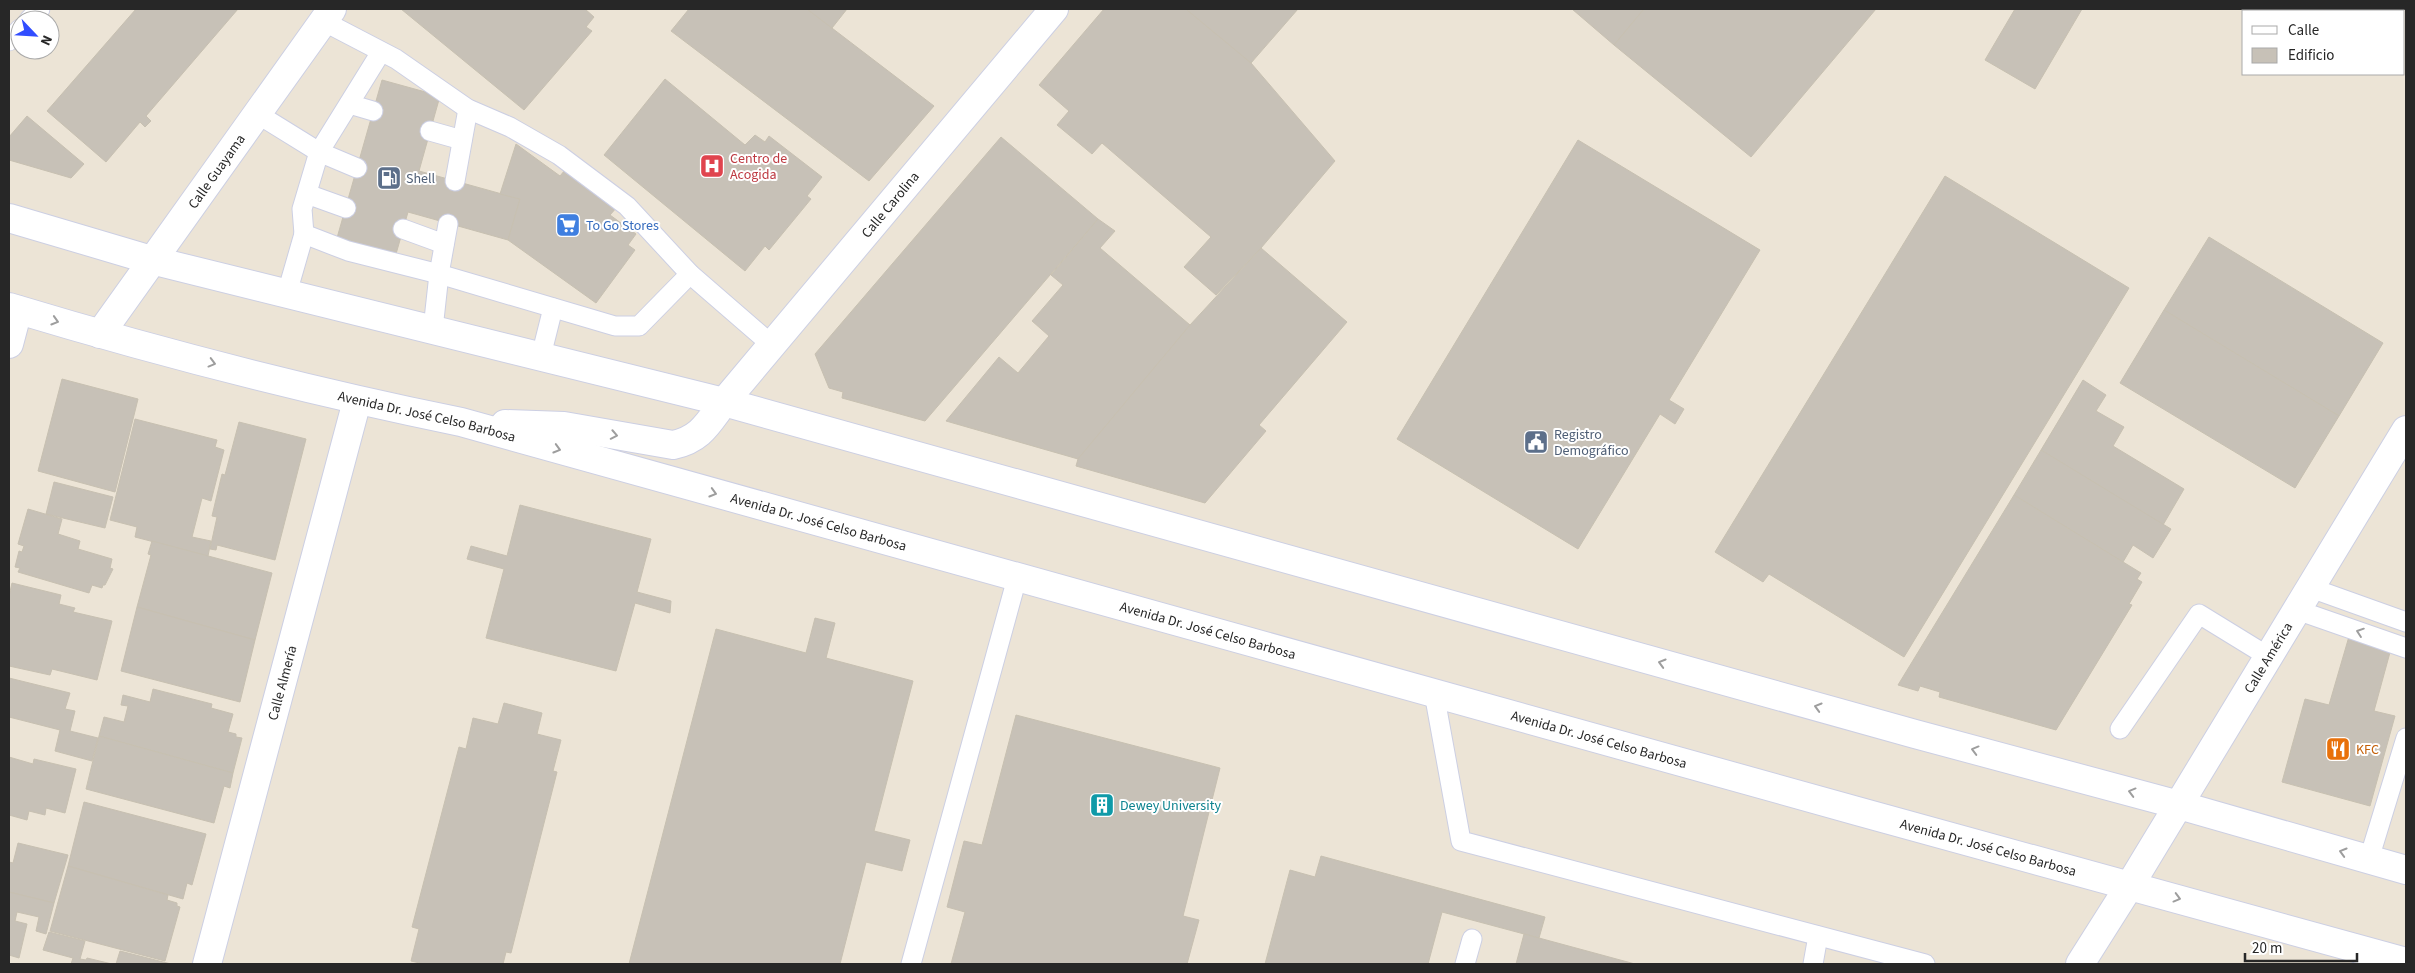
<svg xmlns="http://www.w3.org/2000/svg" width="2415" height="973" font-family="'Source Sans 3',sans-serif">
	<style>
		.building { fill: #c7c1b7; stroke: #c7c0b1 }
		.lines { fill: none; stroke-linecap: round; stroke-linejoin: round }
		.lane-casing { stroke: #cccfe3; stroke-width: 21 }
		.street-casing { stroke: #cccfe3; stroke-width: 30 }
		.secondary-casing { stroke: #cccfe3; stroke-width: 30 }
		.lane { stroke: #fff; stroke-width: 19 }
		.street { stroke: #fff; stroke-width: 28 }
		.secondary { stroke: #fff; stroke-width: 28 }
		.oneway { stroke: #9e9e9e }
		.labels { text-anchor: middle; stroke-width: 4; stroke-linejoin: round; paint-order: stroke }
		.health-label { font-size: 14px; fill: #be3a42; stroke: #fff; text-anchor: start }
		.street-label { font-size: 14px; fill: #272727; stroke: #fff }
		.service-label { font-size: 14px; fill: #4e5e75; stroke: #fff; text-anchor: start }
		.shop-label { font-size: 14px; fill: #366cbe; stroke: #fff; text-anchor: start }
		.food-label { font-size: 14px; fill: #c56008; stroke: #fff; text-anchor: start }
		.culture-label { font-size: 14px; fill: #0d838f; stroke: #fff; text-anchor: start }
	</style>
	<rect width="100%" height="100%" fill="#ece4d6"/>
	<g class="building">
		<path d="M136 9H238L146 116 151 121 145 127 140 122 106 162 47 111Z"/>
		<path d="M401 9H585L594 17 586 27 592 31 524 110Z"/>
		<path d="M689 9H807L934 106 869 181 671 31Z"/>
		<path d="M807 9H847L832 28Z"/>
		<path d="M1104 9H1186L1251 63 1335 161 1261 248 1216 295 1184 267 1211 237 1102 143 1092 154 1057 125 1069 111 1039 85Z"/>
		<path d="M1186 9H1298L1251 63Z"/>
		<path d="M1572 9H1644L1614 45Z"/>
		<path d="M1644 9H1876L1751 157 1614 45Z"/>
		<path d="M2015 9H2082L2035 89 1985 60Z"/>
		<path d="M665 79 745 145 755 135 765 142 769 136 822 177 807 196 811 199 769 250 765 246 745 271 604 155Z"/>
		<path d="M382 80 440 96 419 171 520 199 508 240 408 212 396 254 337 238Z"/>
		<path d="M27 116 84 164 71 178 9 160V137Z"/>
		<path d="M1001 137 1098 219 925 421 842 398 843 392 829 388 815 354Z"/>
		<path d="M1578 140 1760 250 1669 400 1684 409 1675 424 1660 414 1578 549 1397 439Z"/>
		<path d="M516 144 560 176 565 170 617 207 610 215 636 234 628 245 635 250 596 303 508 240 520 199 500 194Z"/>
		<path d="M1945 176 2129 288 1904 657 1769 574 1763 582 1715 552Z"/>
		<path d="M1098 219 1115 231 1100 248 1190 325 1078 459 946 421 999 357 1018 373 1049 336 1032 321 1063 285 1051 275Z"/>
		<path d="M2209 237 2383 343 2339 416 2164 310Z"/>
		<path d="M1261 248 1347 322 1259 425 1266 431 1205 503 1076 466 1078 459 1190 325Z"/>
		<path d="M2164 310 2339 416 2295 488 2120 383Z"/>
		<path d="M62 379 138 399 115 492 38 471Z"/>
		<path d="M2083 380 2106 395 2096 411 2124 427 2113 446 2184 489 2163 525 2041 450Z"/>
		<path d="M135 419 217 440 215 447 224 450 211 501 202 498 192 537 211 541 208 556 135 537 137 527 110 520Z"/>
		<path d="M239 422 306 439 275 560 217 545 216 550 210 549 217 517 212 516 222 474 225 475Z"/>
		<path d="M2041 450 2171 529 2153 558 2133 545 2123 562 2014 495Z"/>
		<path d="M54 482 113 497 105 528 46 514Z"/>
		<path d="M2014 495 2141 573 2137 579 2142 582 2129 604 2132 605 2056 730 1939 697 1940 692 1920 686 1918 691 1898 685Z"/>
		<path d="M520 505 651 539 637 592 671 601 670 613 635 603 616 671 486 638 504 569 467 559 471 546 507 556Z"/>
		<path d="M28 509 62 519 58 534 80 541 78 549 112 559 110 568 113 569 105 585H103L102 588 92 585 89 593 18 572 20 568 15 567 19 551 22 552 24 546 18 544Z"/>
		<path d="M152 541 272 573 255 640 137 607 151 555 148 554Z"/>
		<path d="M12 583 61 595 59 604 75 608 73 612 112 621 97 680 52 669 50 675 9 666V596Z"/>
		<path d="M137 607 255 640 240 702 121 671Z"/>
		<path d="M815 618 835 623 826 658 913 681 874 831 910 840 902 871 866 862 840 964H629L716 629 806 653Z"/>
		<path d="M2350 633 2392 645 2374 711 2395 716 2370 806 2282 782 2305 699 2329 705Z"/>
		<path d="M9 678 70 693 65 709 75 711 70 731 98 738 92 761 55 751 60 730 9 717Z"/>
		<path d="M153 689 212 704 211 708 233 714 228 732 236 734V737L242 738 233 773 99 736 104 717 124 722 128 706 121 705 123 695 150 702Z"/>
		<path d="M504 703 542 713 537 734 561 740 553 771 557 772 511 953 506 952 503 964H424L411 961 419 929 412 927 459 747 466 749 473 718 498 724Z"/>
		<path d="M1016 715 1220 768 1183 916 1199 920 1187 964H951L965 912 947 907 964 841 982 845Z"/>
		<path d="M99 736 233 773 230 788 224 786 214 823 86 789Z"/>
		<path d="M9 757 33 764 34 759 76 769 65 813 46 808 45 815 29 811 27 820 9 815Z"/>
		<path d="M84 802 206 834 192 885 187 883 183 899 68 866Z"/>
		<path d="M18 843 68 855 54 903 9 892V862L13 863Z"/>
		<path d="M1321 856 1545 917 1539 938 1442 912 1428 964H1265L1290 870 1315 877Z"/>
		<path d="M68 866 168 895 167 900 177 903V906L180 907 165 961 50 931Z"/>
		<path d="M9 892 54 903 46 934 36 931 39 917 17 912 15 921 27 924 19 958 9 955Z"/>
		<path d="M49 932 85 941 80 959 86 960 87 958 112 964H71L73 958 43 950Z"/>
		<path d="M1524 934 1539 938 1635 964H1516Z"/>
		<path d="M120 951 171 964H116Z"/>
	</g>
	<g class="lines">
		<defs>
			<g id="lane">
				<path d="M29 20 40 9"/>
				<path d="M323 21 396 59 468 109 510 127 559 155 627 206 690 274 772 345"/>
				<path d="M9 41 20 29"/>
				<path d="M381 52 319 152 302 209 304 234 348 251 439 274 615 326H639L690 274"/>
				<path d="M349 104 373 111"/>
				<path d="M256 113 319 152 357 168"/>
				<path d="M430 131 462 140"/>
				<path d="M455 181 468 109"/>
				<path d="M307 194 346 208"/>
				<path d="M403 229 444 244"/>
				<path d="M287 293 304 234"/>
				<path d="M433 329 439 274 448 224"/>
				<path d="M541 356 553 308"/>
				<path d="M2311 588 2406 622"/>
				<path d="M2297 610 2406 648"/>
				<path d="M1434 693 1461 841 1925 964"/>
				<path d="M2120 729 2199 614 2269 657"/>
				<path d="M2369 859 2406 738"/>
				<path d="M911 964 1017 578"/>
				<path d="M1465 964 1472 939"/>
				<path d="M1813 964 1818 936"/>
			</g>
			<g id="street">
				<path id="s1" d="M100 334 332 9"/>
				<path d="M9 344 18 310"/>
				<path id="s2" d="M724 402 1054 9"/>
				<path id="s3" d="M2130 885 2406 430"/>
				<path id="s4" d="M207 964 357 401"/>
			</g>
			<g id="secondary">
				<path d="M9 218 151 260 724 402 1915 734 2179 805 2406 870"/>
				<path id="s5" d="M9 307C158 352 309 391 461 422L1857 811 2406 962"/>
				<path d="M505 424 564 426 673 445C701 439 708 423 724 402"/>
				<path d="M2080 964 2130 885"/>
			</g>
		</defs>
		<use href="#lane" class="lane-casing"/>
		<use href="#street" class="street-casing"/>
		<use href="#secondary" class="secondary-casing"/>
		<use href="#lane" class="lane"/>
		<use href="#street" class="street"/>
		<use href="#secondary" class="secondary"/>
	</g>
	<defs><path id="oneway-chevron" d="M-2-3.5L2.5 0L-2 3.5" fill="none" stroke-width="1.6" stroke-linecap="round" stroke-linejoin="round" transform="scale(1.25)"/></defs>
	<g class="oneway">
		<use href="#oneway-chevron" transform="translate(55 321) rotate(17)"/>
		<use href="#oneway-chevron" transform="translate(212 363) rotate(15)"/>
		<use href="#oneway-chevron" transform="translate(614 435) rotate(11)"/>
		<use href="#oneway-chevron" transform="translate(557 449) rotate(16)"/>
		<use href="#oneway-chevron" transform="translate(713 493) rotate(16)"/>
		<use href="#oneway-chevron" transform="translate(2360 632) rotate(-161)"/>
		<use href="#oneway-chevron" transform="translate(1662 663) rotate(-164)"/>
		<use href="#oneway-chevron" transform="translate(1818 707) rotate(-164)"/>
		<use href="#oneway-chevron" transform="translate(1975 750) rotate(-165)"/>
		<use href="#oneway-chevron" transform="translate(2132 792) rotate(-165)"/>
		<use href="#oneway-chevron" transform="translate(2343 852) rotate(-164)"/>
		<use href="#oneway-chevron" transform="translate(2177 898) rotate(15)"/>
	</g>
	<defs>
		<symbol id="hospital-square" viewBox="-11 -11 22 22"><rect x="-9" y="-9" width="18" height="18" rx="4" fill="#e0444e" stroke="#fff"/><path d="M-5-5h3v3.5h4V-5h3V5h-3V1.5h-4V5h-3Z" fill="#fff"/></symbol>
		<symbol id="fuel-square" viewBox="-11 -11 22 22"><rect x="-9" y="-9" width="18" height="18" rx="4" fill="#5c6f8a" stroke="#fff"/><path d="M-5.5-6h7V0h2V4h1.3V-2.5L3-4.5l.8-.8L6-3V5H2.5V1h-1V6h-7ZM-4.2-4.7v3.2H.2V-4.7Z" fill="#fff"/></symbol>
		<symbol id="supermarket-square" viewBox="-11 -11 22 22"><rect x="-9" y="-9" width="18" height="18" rx="4" fill="#3f7fe0" stroke="#fff"/><path d="M-6-5.5h2.5l.6 2H6L4.5 2H-2.5L-4.4-4H-6ZM-1.5 3.2a1.3 1.3 0 1 0 .1 0ZM3 3.2a1.3 1.3 0 1 0 .1 0Z" fill="#fff"/></symbol>
		<symbol id="civic-square" viewBox="-11 -11 22 22"><rect x="-9" y="-9" width="18" height="18" rx="4" fill="#5c6f8a" stroke="#fff"/><path d="M-.6-6.5H3V-4.5H.6V-3L4-1V1h2V6H-6V1h2V-1L-.6-3ZM-1.2 2.5V6h2.4V2.5Z" fill="#fff"/></symbol>
		<symbol id="restaurant-square" viewBox="-11 -11 22 22"><rect x="-9" y="-9" width="18" height="18" rx="4" fill="#e8710a" stroke="#fff"/><path d="M-5-6h1v4h1v-4h1v4h1v-4h1v5L-1.5 .5V6h-2V.5L-5-1ZM5-6V6H3V1.5H1.5Q1.5-4 5-6Z" fill="#fff"/></symbol>
		<symbol id="building-square" viewBox="-11 -11 22 22"><rect x="-9" y="-9" width="18" height="18" rx="4" fill="#0f9aa8" stroke="#fff"/><path d="M-4-6H4V6H1V3H-1V6H-4ZM-2.5-4.3h1.7v1.8h-1.7ZM.8-4.3h1.7v1.8H.8ZM-2.5-1h1.7V.8h-1.7ZM.8-1h1.7V.8H.8Z" fill="#fff"/></symbol>
	</defs>
	<g fill-rule="evenodd">
		<use href="#hospital-square" x="698" y="152" width="28" height="28"/>
		<use href="#fuel-square" x="375" y="164" width="28" height="28"/>
		<use href="#supermarket-square" x="554" y="211" width="28" height="28"/>
		<use href="#civic-square" x="1522" y="428" width="28" height="28"/>
		<use href="#restaurant-square" x="2324" y="735" width="28" height="28"/>
		<use href="#building-square" x="1088" y="791" width="28" height="28"/>
	</g>
	<g class="labels">
		<g class="health-label">
			<text x="730" y="163">Centro de<tspan x="730" dy="16">Acogida</tspan></text>
		</g>
		<g class="street-label">
			<text dy="5" stroke="none"><textPath href="#s1" startOffset="200">Calle Guayama</textPath></text>
			<text dy="5" stroke="none"><textPath href="#s2" startOffset="258">Calle Carolina</textPath></text>
			<text dy="5" stroke="none"><textPath href="#s5" startOffset="432">Avenida Dr. José Celso Barbosa</textPath></text>
			<text dy="5" stroke="none"><textPath href="#s5" startOffset="838">Avenida Dr. José Celso Barbosa</textPath></text>
			<text dy="5" stroke="none"><textPath href="#s5" startOffset="1242">Avenida Dr. José Celso Barbosa</textPath></text>
			<text dy="5" stroke="none"><textPath href="#s3" startOffset="266">Calle América</textPath></text>
			<text dy="5" stroke="none"><textPath href="#s4" startOffset="291">Calle Almería</textPath></text>
			<text dy="5" stroke="none"><textPath href="#s5" startOffset="1648">Avenida Dr. José Celso Barbosa</textPath></text>
			<text dy="5" stroke="none"><textPath href="#s5" startOffset="2052">Avenida Dr. José Celso Barbosa</textPath></text>
		</g>
		<g class="service-label">
			<text x="406" y="183">Shell</text>
			<text x="1554" y="439">Registro<tspan x="1554" dy="16">Demográfico</tspan></text>
		</g>
		<g class="shop-label">
			<text x="586" y="230">To Go Stores</text>
		</g>
		<g class="food-label">
			<text x="2356" y="754">KFC</text>
		</g>
		<g class="culture-label">
			<text x="1120" y="810">Dewey University</text>
		</g>
	</g>
	<rect width="2415" height="973" fill="none" stroke="#272727" stroke-width="20"/>
	<rect x="2242" y="10" width="162" height="65" fill="#ffffff" stroke="#a9a9a9"/>
	<rect x="2252" y="26" width="25" height="8" fill="#ffffff" stroke="#a9a9a9"/>
	<text x="2288" y="35" font-size="15" fill="#272727">Calle</text>
	<rect x="2252" y="48" width="25" height="15" fill="#c7c1b7" stroke="#a9a9a9"/>
	<text x="2288" y="60" font-size="15" fill="#272727">Edificio</text>
	<g transform="translate(35 35) rotate(115)"><circle r="24" fill="#ffffff" stroke="#a9a9a9"/>
	<path d="M0-4L9 19L0 12L-9 19Z" fill="#314dff"/>
	<text y="-8" font-size="14" font-weight="bold" text-anchor="middle" fill="#272727">N</text>
	</g>
	<path d="M2245 953v8h112v-8" fill="none" stroke="#272727" stroke-width="2.5"/>
	<text x="2252" y="953" font-size="15" fill="#272727" stroke="#ffffff" stroke-width="4" paint-order="stroke">20 m</text>
</svg>
